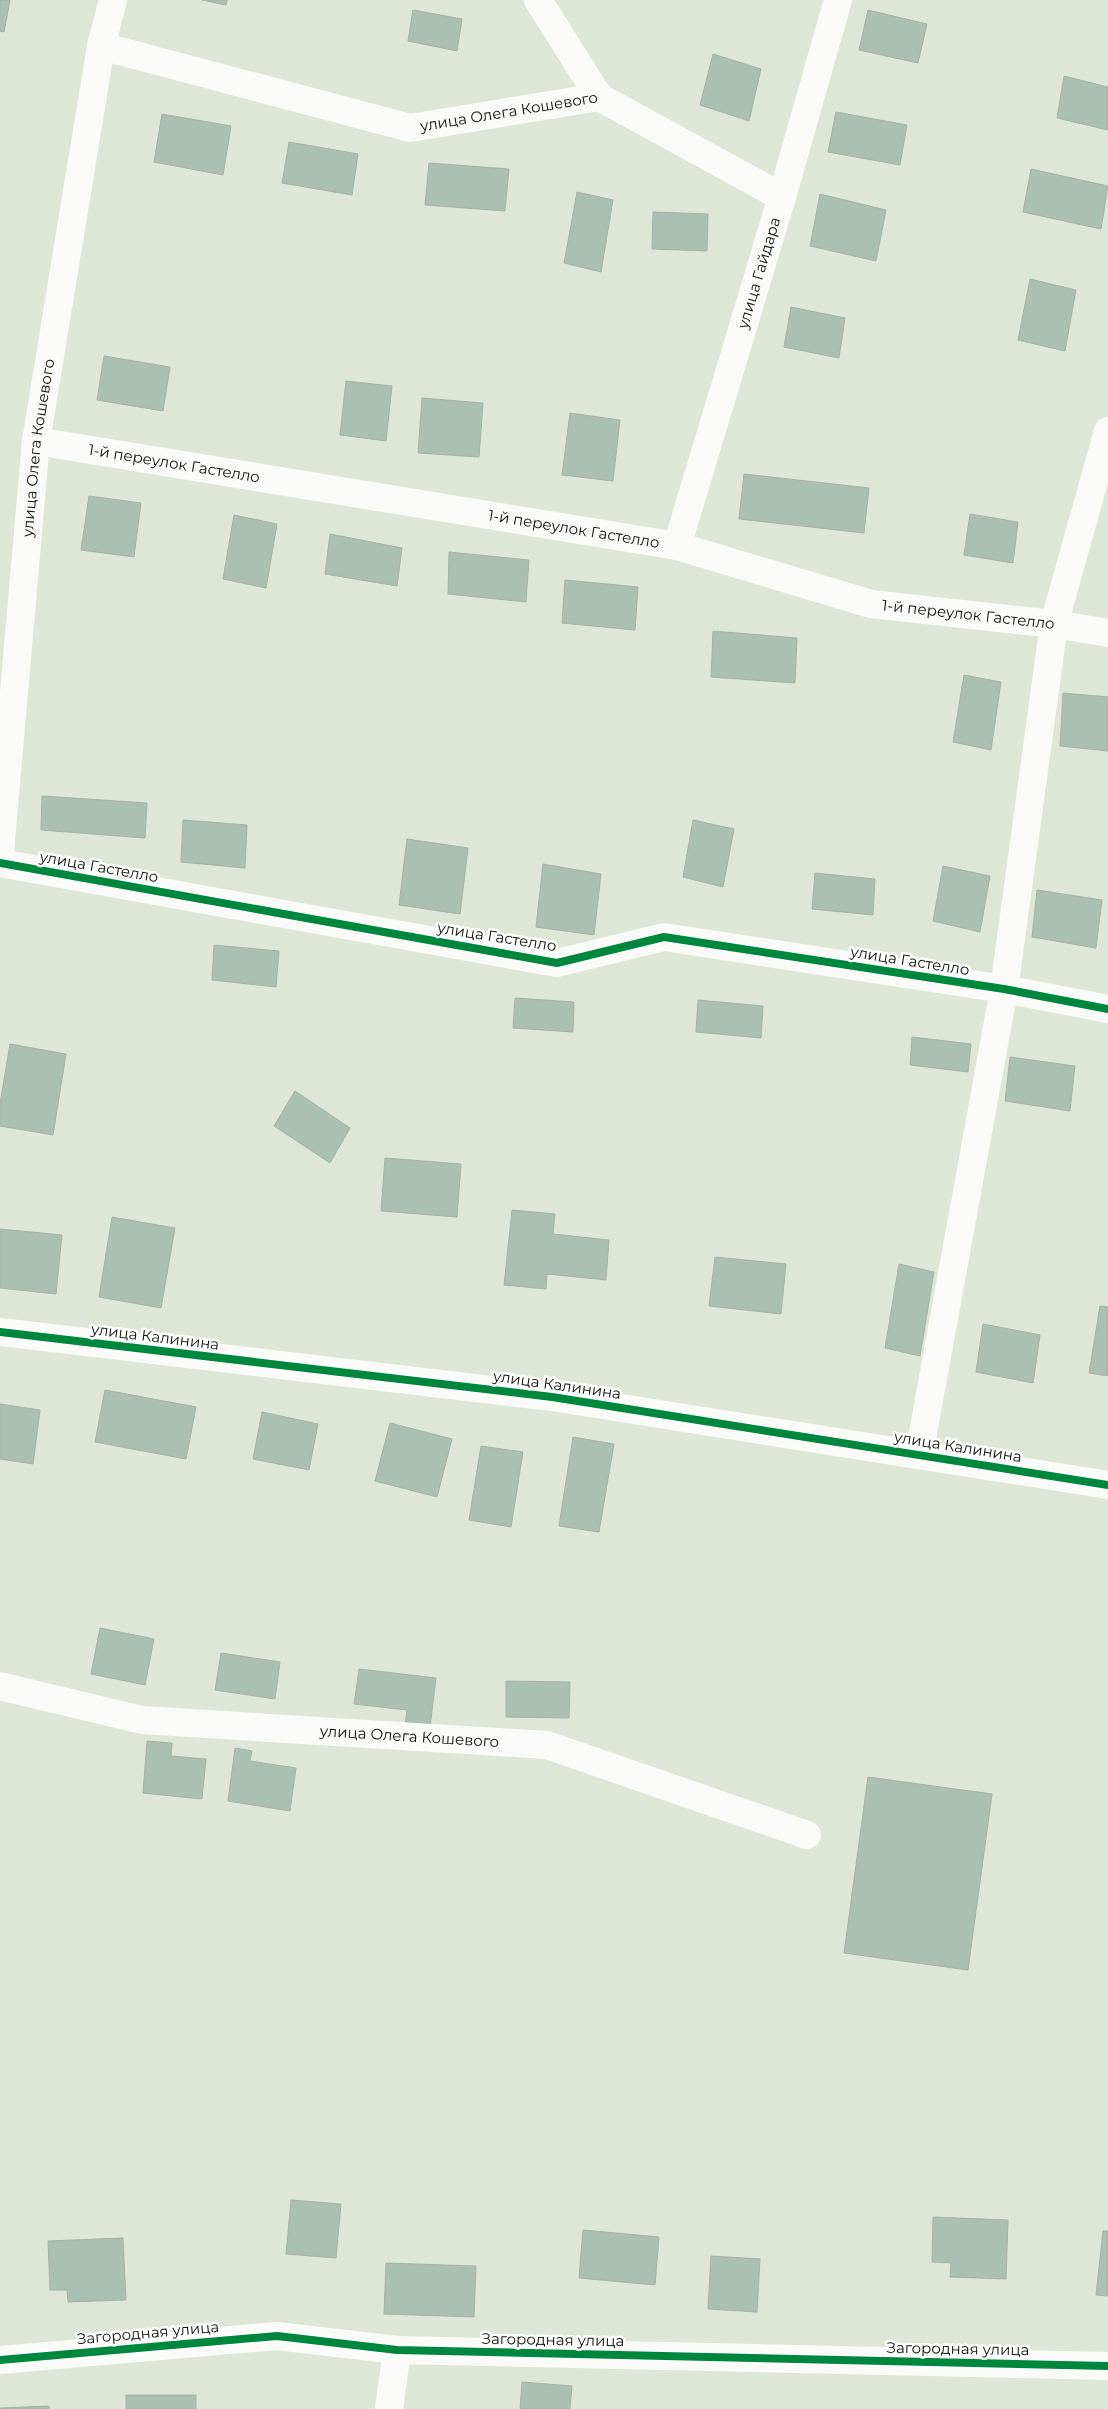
<svg xmlns="http://www.w3.org/2000/svg" width="1108" height="2409" font-family="Montserrat,sans-serif">
	<style>
		.building { fill: #aac0b2; stroke: #a6b1a7 }
		.lines { fill: none; stroke-linecap: round; stroke-linejoin: round }
		.street { stroke: #fafbf9; stroke-width: 28 }
		.cycleway-casing { stroke: #fff; stroke-width: 11 }
		.cycleway { stroke: #00873e; stroke-width: 8 }
		.labels { text-anchor: middle; stroke-width: 5; stroke-linejoin: round; paint-order: stroke }
		.street-label { font-size: 15px; fill: #0d1208; stroke: #fff }
	</style>
	<rect width="100%" height="100%" fill="#dee7d7"/>
	<g class="building">
		<path d="M0 0H10L4 32 0 31Z"/>
		<path d="M202 0H227L226 5Z"/>
		<path d="M413 10 462 19 457 51 408 41Z"/>
		<path d="M868 10 927 24 918 63 859 50Z"/>
		<path d="M713 54 761 69 749 121 700 105Z"/>
		<path d="M1064 76 1108 87V130L1057 118Z"/>
		<path d="M836 112 907 125 900 165 828 152Z"/>
		<path d="M162 114 231 126 223 175 154 162Z"/>
		<path d="M289 142 358 154 352 195 282 183Z"/>
		<path d="M429 163 509 169 505 211 425 205Z"/>
		<path d="M1031 169 1108 186 1101 229 1023 212Z"/>
		<path d="M577 192 613 200 601 272 564 263Z"/>
		<path d="M820 194 886 210 876 261 810 246Z"/>
		<path d="M653 212 708 214 707 251 652 249Z"/>
		<path d="M1030 279 1076 290 1065 351 1018 340Z"/>
		<path d="M791 307 845 318 839 358 784 347Z"/>
		<path d="M104 356 170 367 163 411 97 400Z"/>
		<path d="M346 381 392 386 386 441 340 435Z"/>
		<path d="M422 398 483 403 479 457 418 453Z"/>
		<path d="M570 413 620 420 613 481 562 475Z"/>
		<path d="M744 474 869 488 864 533 739 519Z"/>
		<path d="M89 496 141 503 134 557 81 550Z"/>
		<path d="M970 514 1018 522 1013 563 964 555Z"/>
		<path d="M234 515 277 524 266 588 223 579Z"/>
		<path d="M330 534 402 548 397 586 325 574Z"/>
		<path d="M449 552 529 560 526 602 448 594Z"/>
		<path d="M565 580 638 587 635 630 562 623Z"/>
		<path d="M713 631 797 638 795 683 711 677Z"/>
		<path d="M964 675 1001 682 991 750 953 742Z"/>
		<path d="M1063 693 1108 697V751L1060 746Z"/>
		<path d="M42 796 147 803 145 838 41 830Z"/>
		<path d="M183 820 247 825 245 868 181 862Z"/>
		<path d="M693 820 734 829 723 887 683 877Z"/>
		<path d="M407 839 468 848 460 914 399 905Z"/>
		<path d="M543 864 601 874 594 935 536 927Z"/>
		<path d="M943 866 990 876 980 932 933 921Z"/>
		<path d="M815 873 875 879 873 915 812 909Z"/>
		<path d="M1037 890 1102 900 1096 948 1032 937Z"/>
		<path d="M214 945 279 951 276 987 212 980Z"/>
		<path d="M515 998 574 1002 573 1032 513 1028Z"/>
		<path d="M698 1000 763 1006 761 1038 696 1032Z"/>
		<path d="M912 1037 971 1044 968 1072 910 1065Z"/>
		<path d="M10 1044 66 1054 53 1135 0 1126V1104Z"/>
		<path d="M1010 1057 1075 1066 1070 1111 1005 1101Z"/>
		<path d="M295 1091 350 1128 330 1163 274 1126Z"/>
		<path d="M385 1158 461 1164 457 1217 381 1211Z"/>
		<path d="M512 1210 555 1214 553 1234 609 1240 606 1280 547 1274 546 1289 504 1285Z"/>
		<path d="M112 1217 175 1228 161 1308 99 1297Z"/>
		<path d="M0 1229 62 1235 56 1294 0 1288Z"/>
		<path d="M715 1257 786 1264 781 1314 709 1306Z"/>
		<path d="M899 1264 934 1272 920 1356 885 1348Z"/>
		<path d="M1100 1306 1108 1307V1376L1089 1373Z"/>
		<path d="M983 1324 1040 1335 1033 1383 976 1372Z"/>
		<path d="M105 1390 196 1407 186 1459 95 1442Z"/>
		<path d="M0 1404 40 1410 33 1464 0 1459Z"/>
		<path d="M262 1412 318 1424 309 1470 253 1459Z"/>
		<path d="M390 1423 452 1439 437 1497 375 1481Z"/>
		<path d="M573 1437 614 1444 599 1532 559 1526Z"/>
		<path d="M481 1446 523 1452 511 1527 469 1520Z"/>
		<path d="M100 1628 154 1639 145 1685 91 1674Z"/>
		<path d="M221 1653 280 1662 275 1699 215 1690Z"/>
		<path d="M359 1669 436 1678 430 1727 405 1725 407 1710 354 1704Z"/>
		<path d="M506 1681 570 1682 569 1718 506 1717Z"/>
		<path d="M147 1741 172 1743 171 1756 206 1759 202 1799 143 1793Z"/>
		<path d="M235 1748 252 1751 250 1761 296 1768 290 1811 228 1801Z"/>
		<path d="M868 1777 992 1794 968 1970 844 1953Z"/>
		<path d="M291 2200 341 2204 336 2258 286 2254Z"/>
		<path d="M933 2217 1008 2220 1006 2279 950 2277 951 2263 932 2262Z"/>
		<path d="M583 2230 659 2237 655 2285 579 2278Z"/>
		<path d="M1103 2231H1108V2296L1096 2295Z"/>
		<path d="M123 2238 126 2300 68 2302 67 2290H50L48 2241Z"/>
		<path d="M711 2256 760 2259 757 2312 708 2309Z"/>
		<path d="M386 2263 476 2266 474 2317 384 2314Z"/>
		<path d="M522 2382 572 2386 570 2409H520Z"/>
		<rect x="126" y="2395" width="70" height="14"/>
		<path d="M49 2406V2409H0V2408Z"/>
	</g>
	<g class="lines">
		<g class="street">
			<path d="M538 0 599 97"/>
			<path id="s1" d="M101 46 410 128 599 97 782 197"/>
			<path id="s2" d="M36 441 677 546 871 604 1054 624 1108 633"/>
			<path id="s3" d="M677 546 782 197 838 0"/>
			<path id="s4" d="M0 852 36 441 101 46 113 0"/>
			<path d="M0 863 557 963 664 937 1004 989 1108 1009"/>
			<path d="M0 1332 552 1397 1108 1485"/>
			<path d="M919 1455 1004 989 1054 624 1108 431"/>
			<path id="s5" d="M0 1686 142 1720 547 1745 807 1835"/>
			<path d="M0 2360 277 2336 397 2350 1108 2366"/>
			<path d="M389 2409 397 2350"/>
		</g>
		<defs>
			<g id="cycleway">
				<path d="M0 863 557 963 664 937 1004 989 1108 1009"/>
				<path d="M0 1332 552 1397 1108 1485"/>
				<path d="M0 2360 277 2336 397 2350 1108 2366"/>
			</g>
		</defs>
		<use href="#cycleway" class="cycleway-casing"/>
		<use href="#cycleway" class="cycleway"/>
	</g>
	<g class="labels">
		<g class="street-label">
			<text dy="5" stroke="none"><textPath href="#s1" startOffset="420">улица Олега Кошевого</textPath></text>
			<text dy="5" stroke="none"><textPath href="#s3" startOffset="285">улица Гайдара</textPath></text>
			<text dy="5" stroke="none"><textPath href="#s4" startOffset="406">улица Олега Кошевого</textPath></text>
			<text dy="5" stroke="none"><textPath href="#s2" startOffset="140">1-й переулок Гастелло</textPath></text>
			<text dy="5" stroke="none"><textPath href="#s2" startOffset="545">1-й переулок Гастелло</textPath></text>
			<text dy="5" stroke="none"><textPath href="#s2" startOffset="950">1-й переулок Гастелло</textPath></text>
			<text transform="translate(99 867) rotate(10)" y="5">улица Гастелло</text>
			<text transform="translate(497 937) rotate(9)" y="5">улица Гастелло</text>
			<text transform="translate(910 961) rotate(9)" y="5">улица Гастелло</text>
			<text transform="translate(155 1337) rotate(7)" y="5">улица Калинина</text>
			<text transform="translate(557 1385) rotate(8)" y="5">улица Калинина</text>
			<text transform="translate(958 1447) rotate(9)" y="5">улица Калинина</text>
			<text dy="5" stroke="none"><textPath href="#s5" startOffset="414">улица Олега Кошевого</textPath></text>
			<text transform="translate(148 2333) rotate(-5)" y="5">Загородная улица</text>
			<text transform="translate(553 2340) rotate(1)" y="5">Загородная улица</text>
			<text transform="translate(958 2349) rotate(1)" y="5">Загородная улица</text>
		</g>
	</g>
</svg>
